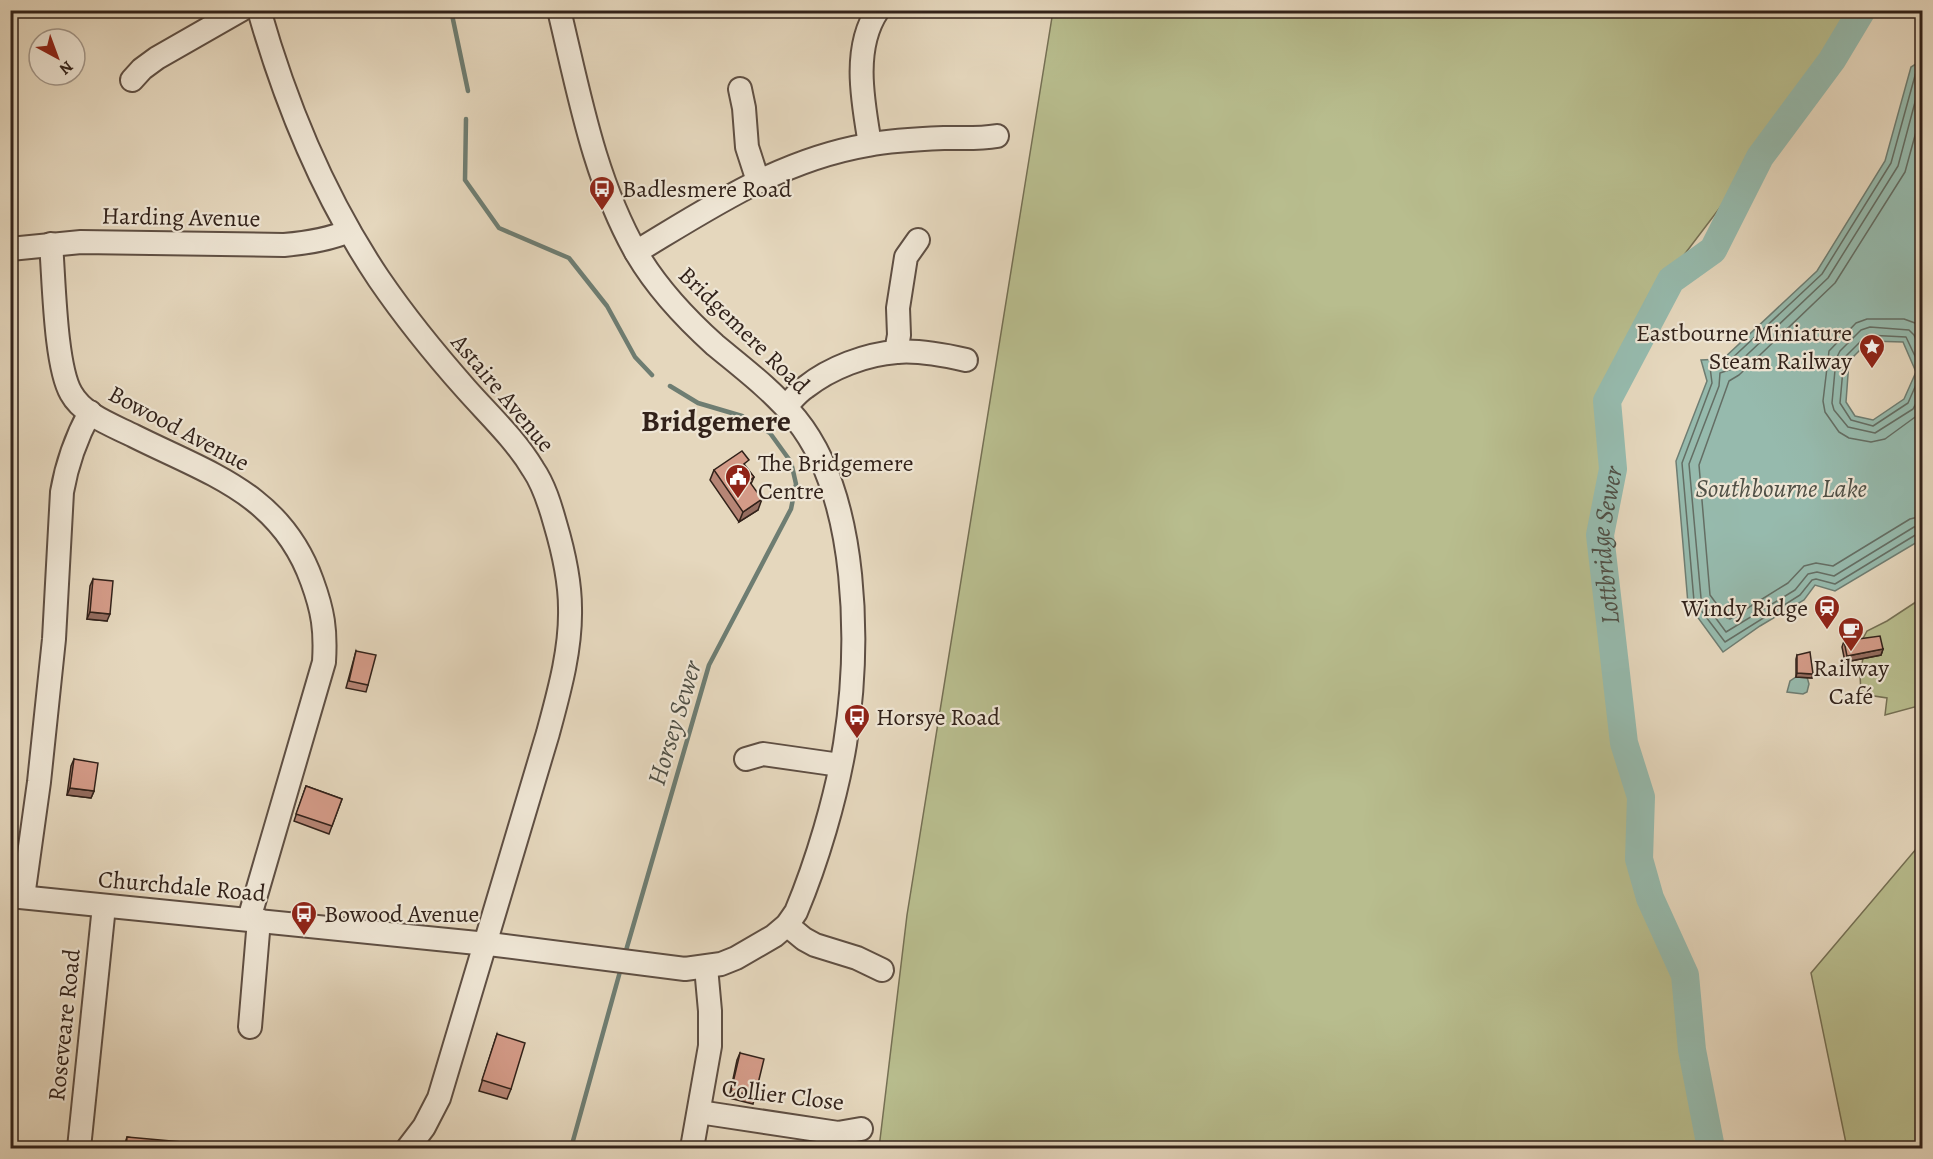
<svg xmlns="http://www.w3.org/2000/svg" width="1933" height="1159" font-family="Alegreya,serif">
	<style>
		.green { fill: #b8bd8e; stroke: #757054; stroke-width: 1.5 }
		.water { fill: #96baad; stroke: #6e7d72; stroke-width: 1.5; fill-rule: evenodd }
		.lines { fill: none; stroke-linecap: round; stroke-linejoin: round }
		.shore { stroke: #646e64; stroke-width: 1.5 }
		.stream { stroke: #6e7d72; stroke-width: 4.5 }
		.river { stroke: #96baad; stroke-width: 28 }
		.minor-casing { stroke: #5f4f43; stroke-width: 26 }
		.minor { stroke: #eee5d4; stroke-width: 22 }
		.wall { fill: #b68575; stroke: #32221a; stroke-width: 1.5 }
		.shaded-wall { fill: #946c5f; stroke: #32221a; stroke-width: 1.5 }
		.building { fill: #d49b88; stroke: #32221a; stroke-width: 1.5 }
		.labels { text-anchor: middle; stroke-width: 4.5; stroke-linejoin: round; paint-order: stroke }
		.poi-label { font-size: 24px; fill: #32221a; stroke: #eee5d4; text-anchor: start }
		.street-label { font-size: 24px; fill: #32221a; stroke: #eee5d4 }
		.water-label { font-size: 26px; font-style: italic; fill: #505046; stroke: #eee5d4 }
		.district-label { font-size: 30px; font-weight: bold; fill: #32221a; stroke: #eee5d4 }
	</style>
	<rect width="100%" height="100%" fill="#e5d7bd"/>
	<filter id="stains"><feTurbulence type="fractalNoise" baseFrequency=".00333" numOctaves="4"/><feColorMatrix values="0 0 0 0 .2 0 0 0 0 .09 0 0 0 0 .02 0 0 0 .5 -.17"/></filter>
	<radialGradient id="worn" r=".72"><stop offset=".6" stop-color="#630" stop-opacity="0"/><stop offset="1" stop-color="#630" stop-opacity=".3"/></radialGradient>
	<g class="green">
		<path d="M1053 11H1862L1832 60 1684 255 1607 401 1613 469 1600 535 1624 743 1641 797 1639 859 1650 898 1685 975 1692 1050 1711 1148H879L907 915Z"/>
		<path d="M1922 598V705L1885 715 1887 698 1861 694 1860 674 1863 658 1860 644 1867 631 1887 621Z"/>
		<path d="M1922 842V1148H1847L1811 973Z"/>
	</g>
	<g class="water">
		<path d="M1922 60V528L1919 541 1835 591 1815 585 1804 600 1760 626 1723 652 1688 604 1676 461 1707 381 1701 360 1723 359 1817 271 1885 161 1911 67ZM1869 341 1903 342 1916 372 1904 399 1873 420 1855 416 1846 402 1849 361Z"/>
		<path d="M1796 677H1807L1809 684 1807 692 1803 694 1787 692 1790 681Z"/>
	</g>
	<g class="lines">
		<g class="shore">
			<path d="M1922 67 1916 72 1891 163 1822 274 1727 363 1710 367 1712 383 1682 463 1694 601 1725 642 1800 595 1812 580 1816 579 1835 584 1917 534 1922 533"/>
			<path d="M1922 76 1898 166 1828 278 1732 369 1720 373 1719 386 1689 464 1701 598 1726 632 1795 590 1808 574 1817 572 1834 576 1914 527 1922 525"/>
			<path d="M1922 110 1905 172 1835 283 1739 375 1729 381 1699 465 1710 595 1727 618 1730 619 1788 583 1804 566 1816 563 1833 566 1910 519 1922 516"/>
			<path d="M1922 331 1915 323 1904 319H1867L1856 323 1829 351 1823 401 1825 412 1839 432 1849 438 1871 442 1885 439 1922 412"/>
			<path d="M1867 335 1906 337 1922 371 1908 403 1873 426 1851 420 1840 403 1844 358Z"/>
			<path d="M1922 353 1914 335 1909 330 1870 327 1861 330 1840 351 1836 359 1832 403 1834 410 1848 427 1875 433 1913 409 1922 391"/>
		</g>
		<g class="stream">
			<path d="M451 10 468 91"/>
			<path d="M466 119 465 180 499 228 569 258 607 306 635 357 652 375"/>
			<path d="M625 954 709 665 791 509 796 484 791 462 770 433 742 416 698 403 670 386"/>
			<path d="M571 1148 621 968"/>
		</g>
		<path class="river" id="s1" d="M1711 1148 1692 1050 1685 975 1650 898 1639 859 1641 797 1624 743 1600 535 1613 469 1607 401 1671 280 1713 250 1760 157 1832 60 1862 10"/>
		<defs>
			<g id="minor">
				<path d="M259 10C286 105 324 197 379 279 405 317 435 354 466 389 489 415 515 439 533 469 544 485 550 505 555 523 563 550 570 580 570 608 571 650 559 692 548 733L439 1098 424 1127 408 1148"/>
				<path d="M132 80 142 69 157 58 241 10"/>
				<path d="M740 89 744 108 747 147 758 181"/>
				<path d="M870 144C863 102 852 48 878 10"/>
				<path d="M51 244C54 279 55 365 71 393 83 415 112 425 134 436 210 474 281 494 312 581 323 611 326 630 324 662L249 919"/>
				<path d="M10 249 81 242 284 245C307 243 328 240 349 231"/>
				<path d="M636 252C711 207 780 160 868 145 893 140 921 139 946 138 963 138 980 139 997 136"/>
				<path d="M896 352 899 335 898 308 906 257 918 240"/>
				<path d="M786 406C792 400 798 392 806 387 830 368 866 354 897 352 919 350 944 355 966 360"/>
				<path d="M746 759 763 754 840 765"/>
				<path d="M10 896 497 945 685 969 721 964 736 958 774 936 787 925 796 912C817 862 836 798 845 744 860 648 860 498 796 419 772 390 744 369 715 345 685 318 657 288 637 254 594 179 579 93 559 10"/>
				<path d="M23 897 39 782 54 639 62 492C67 463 76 438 90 412"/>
				<path d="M787 925 804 939 815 945 857 958 882 970"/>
				<path d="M250 1027 259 920"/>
				<path d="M699 1112 838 1133 861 1129"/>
				<path d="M79 1148 104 906"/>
				<path d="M692 1148 710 1046V1011L706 967"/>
			</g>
		</defs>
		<use href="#minor" class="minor-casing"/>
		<use href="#minor" class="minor"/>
	</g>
	<g class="wall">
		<path d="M746 467 754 477 751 484 758 510 739 522 710 480 714 470Z"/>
		<path d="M93 579 107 621 87 619 90 586Z"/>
		<path d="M1844 641 1883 649 1881 655 1845 662 1842 647Z"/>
		<path d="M356 651 368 685 366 692 346 688Z"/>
		<path d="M1797 655 1813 674 1812 678 1796 677V659Z"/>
		<path d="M74 759 94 791 91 798 67 795 71 766Z"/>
		<path d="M306 786 342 799 329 834 294 821Z"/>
		<path d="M497 1034 511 1089 507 1099 479 1091Z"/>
		<path d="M740 1053 755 1096 753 1104 729 1098 737 1060Z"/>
		<path d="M127 1137 193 1149H123Z"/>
	</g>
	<g class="shaded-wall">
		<path d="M762 499 758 510 739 522 743 512Z"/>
		<path d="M90 612 110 614 107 621 87 619Z"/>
		<path d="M1883 649 1881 655 1845 662 1847 656Z"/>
		<path d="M1797 673 1813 674 1812 678 1796 677Z"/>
		<path d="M70 788 94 791 91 798 67 795Z"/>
	</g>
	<g class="building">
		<path d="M742 451 749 460 744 464 754 477 749 481 762 499 743 512 714 470Z"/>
		<path d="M93 579 113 581 110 614 90 612Z"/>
		<path d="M1880 636 1883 649 1847 656 1844 641Z"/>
		<path d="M356 651 376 655 368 685 349 681Z"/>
		<path d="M1810 652 1813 674 1797 673V655Z"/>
		<path d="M10 753 17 754 13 784 10 783Z"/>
		<path d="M74 759 98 763 94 791 70 788Z"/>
		<path d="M306 786 342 799 332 826 296 814Z"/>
		<path d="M10 797H16L13 826 10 825Z"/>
		<path d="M497 1034 525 1043 511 1089 482 1080Z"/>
		<path d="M740 1053 764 1059 755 1096 731 1091Z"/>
		<path d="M127 1137 193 1143V1149H126Z"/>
	</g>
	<defs>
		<symbol id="bus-pin" viewBox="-11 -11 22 30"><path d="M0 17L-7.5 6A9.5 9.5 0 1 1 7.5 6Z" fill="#8f2418" stroke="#eee5d4"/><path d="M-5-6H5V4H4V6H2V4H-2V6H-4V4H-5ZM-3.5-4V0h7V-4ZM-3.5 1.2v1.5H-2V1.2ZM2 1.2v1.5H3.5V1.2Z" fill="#fff"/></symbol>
		<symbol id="sight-pin" viewBox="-11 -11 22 30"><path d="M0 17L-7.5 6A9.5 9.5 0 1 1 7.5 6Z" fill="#8f2418" stroke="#eee5d4"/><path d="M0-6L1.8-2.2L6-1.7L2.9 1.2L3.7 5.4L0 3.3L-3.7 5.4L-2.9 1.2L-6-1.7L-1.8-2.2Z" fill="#fff"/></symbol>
		<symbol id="civic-pin" viewBox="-11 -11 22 30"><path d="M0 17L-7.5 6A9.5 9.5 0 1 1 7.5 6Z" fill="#8f2418" stroke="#eee5d4"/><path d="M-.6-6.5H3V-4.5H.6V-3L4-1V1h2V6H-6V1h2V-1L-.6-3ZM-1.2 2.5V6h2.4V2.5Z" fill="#fff"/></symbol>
		<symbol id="station-pin" viewBox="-11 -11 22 30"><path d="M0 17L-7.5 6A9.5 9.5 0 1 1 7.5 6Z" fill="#8f2418" stroke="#eee5d4"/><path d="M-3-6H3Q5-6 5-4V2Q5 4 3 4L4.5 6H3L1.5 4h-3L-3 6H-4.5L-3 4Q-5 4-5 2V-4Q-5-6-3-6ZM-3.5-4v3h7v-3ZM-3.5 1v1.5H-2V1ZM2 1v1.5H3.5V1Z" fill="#fff"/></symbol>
		<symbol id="cafe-pin" viewBox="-11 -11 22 30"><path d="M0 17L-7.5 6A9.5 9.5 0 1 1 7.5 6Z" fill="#8f2418" stroke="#eee5d4"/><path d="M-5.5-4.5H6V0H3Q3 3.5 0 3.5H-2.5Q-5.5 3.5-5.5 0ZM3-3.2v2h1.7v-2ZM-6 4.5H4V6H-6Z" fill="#fff"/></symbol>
	</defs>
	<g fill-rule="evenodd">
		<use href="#bus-pin" x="587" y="174" width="30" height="40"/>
		<use href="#sight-pin" x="1857" y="332" width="30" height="40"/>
		<use href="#civic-pin" x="723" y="462" width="30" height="40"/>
		<use href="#station-pin" x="1812" y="593" width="30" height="40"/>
		<use href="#cafe-pin" x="1836" y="615" width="30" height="40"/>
		<use href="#bus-pin" x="842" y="702" width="30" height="40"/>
		<use href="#bus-pin" x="289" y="899" width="30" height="40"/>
	</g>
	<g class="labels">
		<g class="poi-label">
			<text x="622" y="197">Badlesmere Road</text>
			<text x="1852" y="341" text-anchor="end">Eastbourne Miniature<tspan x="1852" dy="28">Steam Railway</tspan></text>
			<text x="758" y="471">The Bridgemere<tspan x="758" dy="28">Centre</tspan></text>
			<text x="1808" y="616" text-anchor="end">Windy Ridge</text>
			<text x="1851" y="676" text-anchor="middle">Railway<tspan x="1851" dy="28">Café</tspan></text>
			<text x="876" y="725">Horsye Road</text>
			<text x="324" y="922">Bowood Avenue</text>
		</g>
		<g class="street-label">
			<text transform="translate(181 217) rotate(1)" y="8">Harding Avenue</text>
			<text transform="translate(744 330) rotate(44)" y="8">Bridgemere Road</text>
			<text transform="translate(503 393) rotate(50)" y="8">Astaire Avenue</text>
			<text transform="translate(179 428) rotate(28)" y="8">Bowood Avenue</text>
			<text transform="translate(182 886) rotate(5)" y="8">Churchdale Road</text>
			<text transform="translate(64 1025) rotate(-84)" y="8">Roseveare Road</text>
			<text transform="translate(783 1095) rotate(7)" y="8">Collier Close</text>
		</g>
		<g class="water-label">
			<text x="1781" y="497">Southbourne Lake</text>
			<text dy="9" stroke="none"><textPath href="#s1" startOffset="618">Lottbridge Sewer</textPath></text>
			<text transform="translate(674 723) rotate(-73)" y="9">Horsey Sewer</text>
		</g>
		<g class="district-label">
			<text x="716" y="431">Bridgemere</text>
		</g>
	</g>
	<rect width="1933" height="1159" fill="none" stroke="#e5d7bd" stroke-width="36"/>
	<rect x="12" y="12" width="1909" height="1135" fill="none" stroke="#32221a" stroke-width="3"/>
	<rect x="18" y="18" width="1897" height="1123" fill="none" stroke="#32221a" stroke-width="1.5"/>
	<g transform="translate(57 57) rotate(139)"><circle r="28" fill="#eee5d4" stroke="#a3978a" stroke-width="1.5"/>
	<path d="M0-4.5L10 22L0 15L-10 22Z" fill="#8f2418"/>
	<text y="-9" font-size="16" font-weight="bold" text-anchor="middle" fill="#32221a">N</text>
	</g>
	<rect width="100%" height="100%" filter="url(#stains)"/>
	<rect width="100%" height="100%" fill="url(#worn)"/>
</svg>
